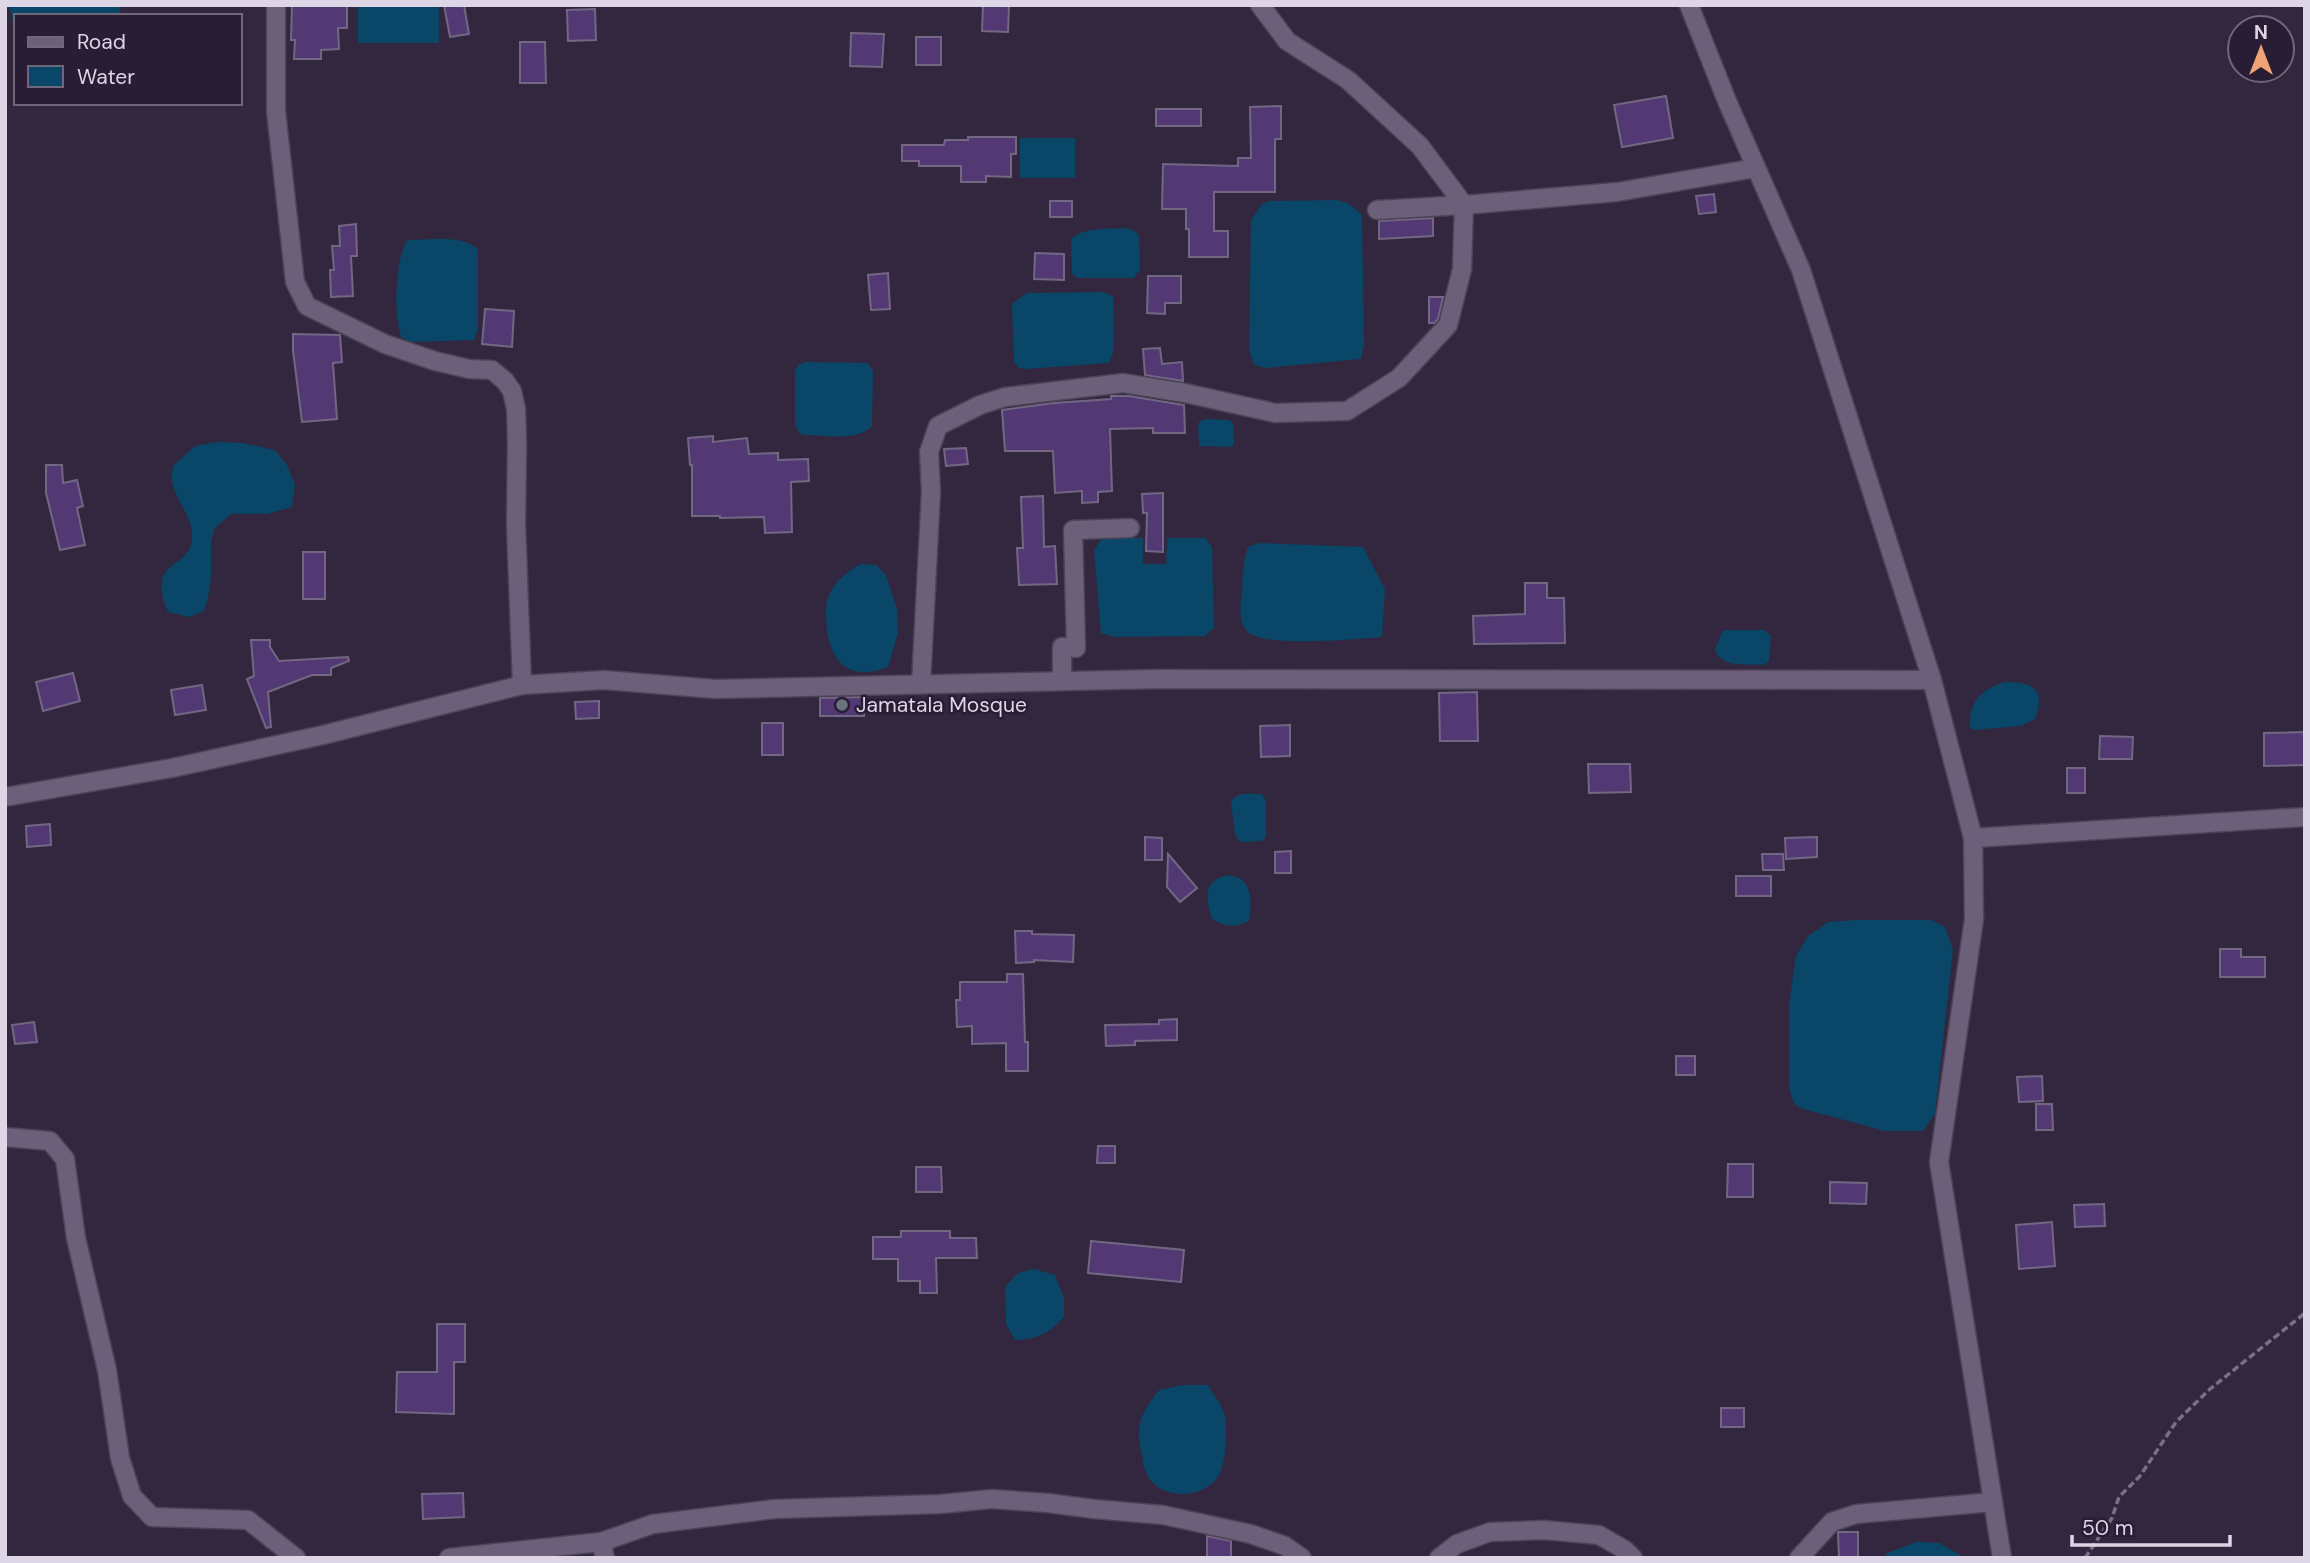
<svg xmlns="http://www.w3.org/2000/svg" width="2310" height="1563" font-family="'DM Sans',sans-serif">
	<style>
		.water { fill: #094667 }
		.building { fill: #533974; stroke: #726783; stroke-width: 2 }
		.lines { fill: none; stroke-linecap: round; stroke-linejoin: round }
		.street-casing { stroke: #4d4357; stroke-width: 21 }
		.path { stroke: #797084; stroke-width: 3.5; stroke-dasharray: 7 3.5; stroke-linecap: butt }
		.street { stroke: #6b5f79; stroke-width: 18 }
		.worship-dot { fill: #6b7280; stroke: #281d34; stroke-width: 2.5 }
		.labels { text-anchor: middle; stroke-width: 5; stroke-linejoin: round; paint-order: stroke }
		.poi-label { font-size: 21px; fill: #ddd6e6; stroke: #281d34; text-anchor: start }
	</style>
	<rect width="100%" height="100%" fill="#32273e"/>
	<g class="water">
		<path d="M9 5H119L121 16H16V34Z"/>
		<rect x="358" y="5" width="81" height="38"/>
		<rect x="1020" y="138" width="55" height="40"/>
		<path d="M1336 200 1348 203 1362 215 1364 345 1361 359 1266 368 1254 365 1249 351 1251 220 1262 204 1269 201Z"/>
		<path d="M1126 228 1135 231 1139 236 1140 269 1134 278H1077L1072 274 1071 239C1084 227 1109 229 1126 228Z"/>
		<path d="M408 240C427 240 467 234 478 250V329L474 340 411 342 402 338C393 321 395 254 408 240Z"/>
		<path d="M1027 293 1103 292 1113 296 1114 351 1109 363 1026 369 1019 368 1014 362 1012 304Z"/>
		<path d="M805 362 868 363 873 371 872 426C857 442 825 435 805 435L799 433 795 423V371L798 365Z"/>
		<path d="M1204 419 1229 420 1233 423 1234 444 1231 447 1199 446 1198 423Z"/>
		<path d="M217 442 242 443 275 450 287 465 295 485 292 507 267 514H231L214 529 211 542V578L208 598 204 611 189 617 168 612C145 556 189 572 192 539 194 518 176 502 172 482 171 478 173 471 173 466L195 446Z"/>
		<path d="M1102 538H1143V564H1166L1167 538H1205L1212 547 1214 628 1205 636 1114 637 1101 633 1094 550Z"/>
		<path d="M1259 543 1363 547 1385 589 1382 637C1358 639 1264 648 1248 632 1237 622 1241 603 1242 590 1243 575 1243 561 1248 547Z"/>
		<path d="M861 564 876 565 886 575 897 609 898 633 888 667C853 681 832 666 827 630 826 620 825 608 828 598 833 582 848 571 861 564Z"/>
		<path d="M1725 630H1764L1771 636 1769 661 1764 665C1746 664 1722 668 1715 650L1722 632Z"/>
		<path d="M2004 682C2033 682 2046 688 2035 719L2021 726 1974 730 1970 727C1969 701 1981 690 2004 682Z"/>
		<path d="M1261 794 1266 800V837L1262 841 1240 842 1235 834 1231 802C1236 791 1251 794 1261 794Z"/>
		<path d="M1231 875C1235 877 1239 877 1242 880 1253 889 1251 909 1249 921 1234 928 1226 927 1212 919 1205 897 1203 878 1231 875Z"/>
		<path d="M1855 920H1932L1945 927 1953 950 1935 1114 1923 1131H1885L1800 1108 1794 1103 1789 1088V1004L1796 956 1808 936 1828 922Z"/>
		<path d="M1034 1269 1055 1275 1064 1298V1317C1050 1333 1036 1340 1015 1340L1006 1324 1005 1287 1018 1273Z"/>
		<path d="M1183 1385H1208C1213 1394 1221 1404 1224 1413 1228 1428 1226 1459 1220 1473 1208 1499 1161 1502 1147 1475 1144 1469 1143 1461 1142 1454 1134 1425 1142 1412 1159 1390Z"/>
		<path d="M1917 1542 1939 1543 1960 1555 1961 1558H1884L1887 1553Z"/>
	</g>
	<g class="building">
		<path d="M292 5H347V28H338L339 49 321 50V59H294L295 40H291Z"/>
		<path d="M444 5H464L469 34 450 37Z"/>
		<path d="M983 5H1009L1008 32 982 31Z"/>
		<path d="M595 9 596 40 568 41 567 10Z"/>
		<path d="M851 33 884 34 882 67 850 66Z"/>
		<rect x="916" y="37" width="25" height="28"/>
		<path d="M520 42H545L546 83H520Z"/>
		<path d="M1666 96 1673 138 1622 147 1614 105Z"/>
		<path d="M1281 106V139H1275V192H1214V231H1228V257H1189V229H1186V209H1162L1163 164 1238 166V158H1251L1250 107Z"/>
		<rect x="1156" y="109" width="45" height="17"/>
		<path d="M968 137H1016V154H1011V177L986 176V182H961V166H919V161H902V145H944L945 140H968Z"/>
		<path d="M1714 194 1716 212 1699 214 1696 196Z"/>
		<rect x="1050" y="201" width="22" height="16"/>
		<path d="M1433 218V236L1379 239V221Z"/>
		<path d="M356 224 357 256H351L353 296 331 297 330 270H334L332 246H340L339 226Z"/>
		<path d="M1035 253 1064 254V280L1034 279Z"/>
		<path d="M888 273 890 309 871 310 868 275Z"/>
		<path d="M1148 276H1181V303H1165V314L1147 313Z"/>
		<path d="M1429 297H1443L1438 319 1434 323H1429Z"/>
		<path d="M485 309 514 311 512 347 482 344Z"/>
		<path d="M293 334 340 335 342 362 333 363 337 419 302 422 293 351Z"/>
		<path d="M1160 348 1162 364 1182 362 1183 381 1145 375 1143 349Z"/>
		<path d="M1111 396H1129L1184 405 1185 433H1153V428L1110 429 1112 491 1098 492V502L1082 503V491L1055 493 1053 451H1005L1002 410 1054 403 1111 399Z"/>
		<path d="M713 436V442L747 438 749 454 778 453V460L808 459 809 481 791 482 792 532 765 533 764 517 720 518V516H692V465H690L688 438Z"/>
		<path d="M966 448 968 464 946 466 944 449Z"/>
		<path d="M46 465H62L63 483 77 480 83 506 77 508 85 545 60 550 46 493Z"/>
		<path d="M1163 493V552L1146 551 1147 513H1143L1142 494Z"/>
		<path d="M1043 496 1044 547 1055 546 1057 584 1019 585 1017 548H1023L1021 497Z"/>
		<rect x="303" y="552" width="22" height="47"/>
		<path d="M1525 583H1547V598H1564L1565 643 1474 644 1473 616 1525 614Z"/>
		<path d="M251 640H270V647L279 661 348 657 349 661 331 668V675H312L268 692 271 727 266 728 247 679 254 676Z"/>
		<path d="M73 673 80 701 43 711 36 682Z"/>
		<path d="M202 685 206 710 175 715 171 690Z"/>
		<path d="M1477 692 1478 741H1440L1439 693Z"/>
		<path d="M864 697V716H820V698Z"/>
		<path d="M599 701V718L576 719 575 702Z"/>
		<rect x="762" y="723" width="21" height="32"/>
		<path d="M1290 725V756L1261 757 1260 726Z"/>
		<path d="M2305 732V765L2264 766V733Z"/>
		<path d="M2100 736 2133 737 2132 759H2099Z"/>
		<path d="M1588 764H1630L1631 792 1589 793Z"/>
		<rect x="2067" y="768" width="18" height="25"/>
		<path d="M50 824 51 845 27 847 26 826Z"/>
		<path d="M1145 837 1162 838V860H1145Z"/>
		<path d="M1817 837V857L1786 859 1785 838Z"/>
		<path d="M1291 851V873H1275V852Z"/>
		<path d="M1168 854 1197 888 1180 902 1167 887Z"/>
		<path d="M1762 854H1783L1784 870H1763Z"/>
		<rect x="1736" y="876" width="35" height="20"/>
		<path d="M1015 931H1032V934L1074 935 1073 962 1034 960V962L1016 963Z"/>
		<path d="M2220 949H2241V957H2265V977H2220Z"/>
		<path d="M1007 974H1023L1025 1042H1028V1071H1006V1043L972 1044V1026L957 1027 956 1000H960V982H1007Z"/>
		<path d="M1177 1019V1040L1135 1041V1045L1106 1046 1105 1025 1159 1024V1020Z"/>
		<path d="M34 1022 37 1042 15 1044 12 1025Z"/>
		<rect x="1676" y="1056" width="19" height="19"/>
		<path d="M2042 1076 2043 1101 2019 1102 2017 1077Z"/>
		<path d="M2036 1104H2052L2053 1130H2036Z"/>
		<path d="M1098 1146H1115V1163H1097Z"/>
		<path d="M1728 1164H1753V1197H1727Z"/>
		<path d="M916 1167H941L942 1192H916Z"/>
		<path d="M1830 1182 1867 1183 1866 1204 1830 1203Z"/>
		<path d="M2104 1204 2105 1226 2075 1227 2074 1205Z"/>
		<path d="M2052 1222 2055 1266 2019 1269 2016 1225Z"/>
		<path d="M901 1231H950V1238H976L977 1258H936L937 1293H920V1281H898V1259H873V1237H901Z"/>
		<path d="M1091 1241 1184 1250 1181 1282 1088 1273Z"/>
		<path d="M437 1324H465V1362H454V1414L396 1412 397 1372H437Z"/>
		<rect x="1721" y="1408" width="23" height="19"/>
		<path d="M463 1493 464 1517 423 1519 422 1494Z"/>
		<path d="M1838 1532H1858V1558H1839Z"/>
		<path d="M1207 1536 1231 1541V1558H1207Z"/>
	</g>
	<g class="lines">
		<defs>
			<g id="street">
				<path d="M276 5V111L295 282 307 306 385 344 435 361 469 369 492 370 505 381 512 391 516 409 517 442 516 525 522 685"/>
				<path d="M1689 5 1727 101 1801 270 1932 680 1973 838 1974 919 1939 1162 2002 1558"/>
				<path d="M1377 210 1464 205 1617 192 1756 168"/>
				<path d="M1062 681V647L1076 648 1073 530 1130 528"/>
				<path d="M921 684 931 491 929 452 938 426 980 405 1005 397 1123 383 1185 393 1275 413 1347 411 1399 378 1448 325 1462 269 1464 205 1420 146 1348 80 1287 41 1260 5"/>
				<path d="M5 797 172 768 323 735 522 685 604 680 715 689 1158 679 1932 680"/>
				<path d="M1973 838 2305 817"/>
				<path d="M5 1137 50 1141 65 1159 76 1238 107 1370 120 1458 132 1496 152 1517 248 1520 296 1558"/>
				<path d="M601 1542 653 1524 775 1509 940 1504 992 1499 1048 1503 1094 1509 1163 1515 1251 1534 1285 1546 1302 1558"/>
				<path d="M449 1558 601 1542 605 1558"/>
				<path d="M1439 1558 1457 1544 1490 1532 1544 1530 1599 1535 1625 1550 1633 1558"/>
				<path d="M1799 1558 1832 1522 1856 1514 1993 1502"/>
			</g>
		</defs>
		<use href="#street" class="street-casing"/>
		<path class="path" d="M2085 1558 2112 1518 2119 1497 2140 1476 2176 1422 2210 1389 2305 1313"/>
		<use href="#street" class="street"/>
	</g>
	<circle class="worship-dot" cx="842" cy="705" r="7"/>
	<g class="labels">
		<g class="poi-label">
			<text x="856" y="712">Jamatala Mosque</text>
		</g>
	</g>
	<rect width="2310" height="1563" fill="none" stroke="#ddd6e6" stroke-width="14"/>
	<rect x="14" y="14" width="228" height="91" fill="#281d34" stroke="#70677b" stroke-width="2"/>
	<rect x="28" y="37" width="35" height="10" fill="#6b5f79" stroke="#70677b" stroke-width="2"/>
	<text x="77" y="49" font-size="21" fill="#ddd6e6">Road</text>
	<rect x="28" y="66" width="35" height="21" fill="#094667" stroke="#70677b" stroke-width="2"/>
	<text x="77" y="84" font-size="21" fill="#ddd6e6">Water</text>
	<g transform="translate(2261 49)"><circle r="33" fill="#281d34" stroke="#70677b" stroke-width="2"/>
	<path d="M0-5L12 26L0 18L-12 26Z" fill="#efa377"/>
	<text y="-10" font-size="19" font-weight="bold" text-anchor="middle" fill="#ddd6e6">N</text>
	</g>
	<path d="M2072 1535v10h158v-10" fill="none" stroke="#ddd6e6" stroke-width="3.5"/>
	<text x="2082" y="1535" font-size="21" fill="#ddd6e6" stroke="#281d34" stroke-width="5" paint-order="stroke">50 m</text>
</svg>
